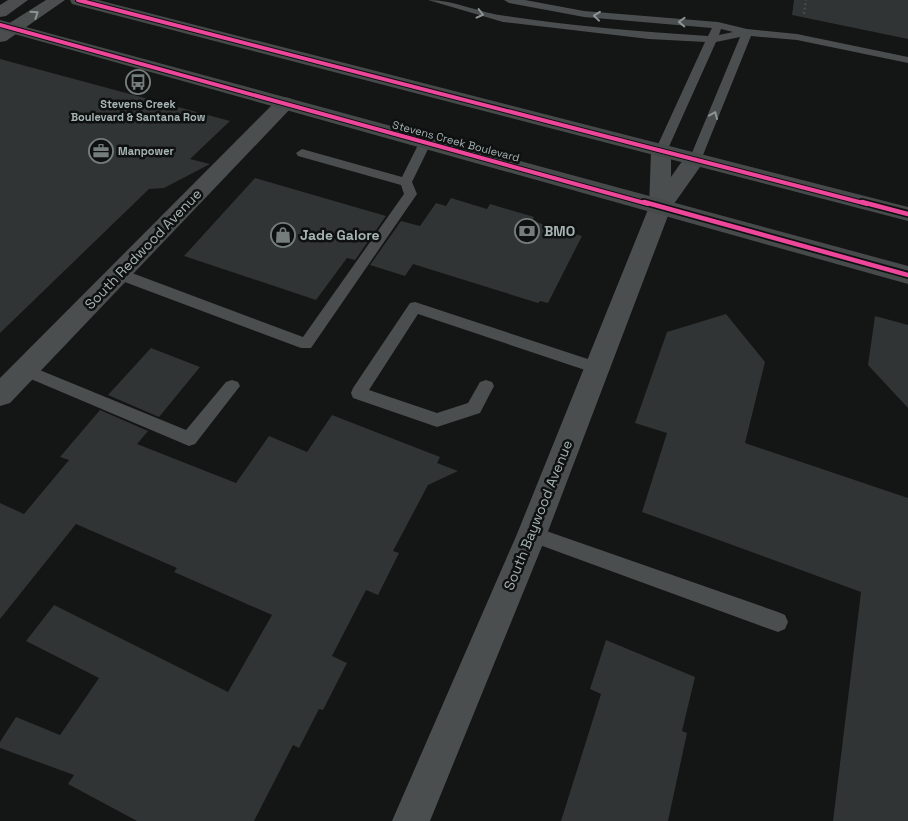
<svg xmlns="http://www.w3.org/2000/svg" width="908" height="821" font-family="'Space Grotesk',sans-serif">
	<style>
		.building { fill: #313434 }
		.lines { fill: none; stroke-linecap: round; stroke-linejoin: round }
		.path { stroke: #464949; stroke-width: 2.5; stroke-dasharray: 2 2.5; stroke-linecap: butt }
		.lane { fill: #4a4e4e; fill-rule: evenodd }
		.street { fill: #4a4e4e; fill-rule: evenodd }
		.primary { fill: #474a4a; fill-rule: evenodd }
		.cycleway-far1-casing { stroke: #0f1010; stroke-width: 6 }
		.cycleway-casing { stroke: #0f1010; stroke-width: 8 }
		.cycleway-far1 { stroke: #ed469a; stroke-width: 4 }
		.cycleway { stroke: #ed469a; stroke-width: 4.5 }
		.oneway { stroke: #8b9595 }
		.labels { text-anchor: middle; stroke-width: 5; stroke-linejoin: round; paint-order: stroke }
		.far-poi-label { font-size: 11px; font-weight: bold; fill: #a7b4b4; stroke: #0f1010 }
		.far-street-label { font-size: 11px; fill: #a7b4b4; stroke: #0f1010 }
		.poi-label { font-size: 14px; font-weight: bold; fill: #a7b4b4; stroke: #0f1010; text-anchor: start }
		.street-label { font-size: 14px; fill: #a7b4b4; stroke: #0f1010 }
	</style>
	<rect width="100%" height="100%" fill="#141515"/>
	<g class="building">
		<path d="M794 0H908V39L792 15Z"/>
		<path d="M0 59 230 121 190 159 210 164 164 188 149 189 0 333Z"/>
		<path d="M255 178 386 216 355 260 347 258 316 300 184 256Z"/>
		<path d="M451 198 487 209 490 204 534 217 532 221 582 236 548 303 540 301 538 303 413 264 405 276 370 265 401 221 420 226 436 203 446 206Z"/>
		<path d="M726 314 765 362 745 443 908 498V821H833L861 592 642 512 667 433 635 423 667 332Z"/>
		<path d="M875 316 908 325V408L868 365Z"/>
		<path d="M151 348 200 367 159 417 108 395Z"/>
		<path d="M100 410 148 431 137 444 236 483 269 436 307 452 332 415 440 457 437 463 458 471 428 485 393 551 399 553 378 595 366 590 332 656 347 663 323 710 319 709 299 748 293 745 254 821H137L68 784 74 775 0 748V742L16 717 60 735 99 678 26 641 54 605 228 692 272 615 174 572 177 568 76 524 0 619V503L24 514 69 460 60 457Z"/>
		<path d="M606 640 695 677 682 731 687 733 668 821H561L601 694 590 689Z"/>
	</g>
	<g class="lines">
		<path class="path" d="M804 14 806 0"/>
		<g class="lane">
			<path d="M428 0C455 0 479 13 506 16 573 26 640 32 708 36L712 28 584 17 509 3 504 0H525L584 11 718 22 747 29 797 34 908 57V63L797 40 751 36 701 160 695 164 689 160 740 37 716 42 667 151 661 155 655 151 705 42 649 39 503 22ZM721 29 733 32 719 35Z"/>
			<path d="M425 139 431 143 412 182 417 194 311 348H301L114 278 112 274 114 270H124L303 337 404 194 401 185 298 156 296 153 302 149 402 177 419 143Z"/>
			<path d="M415 302 603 364 605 368 603 372 597 374 418 314 369 390 437 413 468 403 480 382 486 380 492 382 494 386 480 413 437 427 353 398 351 393 353 388 410 303Z"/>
			<path d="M25 364 186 430 226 382 232 380 238 382 240 386 195 444 189 446 19 374 17 370 19 366Z"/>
			<path d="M532 526 778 612 785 615 788 622 785 629 778 632 526 540 523 534 526 528Z"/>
		</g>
		<g class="street">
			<path d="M8 0H28L6 16 0 17V5Z"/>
			<path d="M46 0H65L6 41 0 42V29Z"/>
			<path d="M285 97 292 99 295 103 292 107 10 403 0 406V378L278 99Z"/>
			<path d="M661 145 668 146 671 151V177C680 165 686 151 702 155L705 160 671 208 547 534 430 821H392L517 534 649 207 651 151 654 146Z"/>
		</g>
		<g class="primary">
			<path d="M70 0H98L908 207V221L72 4Z"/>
			<path d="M0 20 908 266V284L0 30Z"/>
		</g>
		<defs>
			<g id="cycleway-far1">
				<path d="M78 0 867 204"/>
				<path d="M0 25 648 204"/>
			</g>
			<g id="cycleway">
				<path d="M644 202 908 275"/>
				<path d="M862 202 908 214"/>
			</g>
		</defs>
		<use href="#cycleway-far1" class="cycleway-far1-casing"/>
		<use href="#cycleway" class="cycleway-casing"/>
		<use href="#cycleway-far1" class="cycleway-far1"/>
		<use href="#cycleway" class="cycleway"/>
	</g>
	<defs><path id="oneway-chevron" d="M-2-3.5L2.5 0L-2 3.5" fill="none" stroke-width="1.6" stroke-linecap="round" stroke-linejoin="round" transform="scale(1.25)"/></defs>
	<g class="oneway">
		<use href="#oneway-chevron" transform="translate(35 14) rotate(-34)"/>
		<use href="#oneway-chevron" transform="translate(480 14) rotate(14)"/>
		<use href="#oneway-chevron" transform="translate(597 16) rotate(-174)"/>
		<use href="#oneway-chevron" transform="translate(682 22) rotate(-178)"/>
		<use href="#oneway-chevron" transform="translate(714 115) rotate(-67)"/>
	</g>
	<defs>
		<symbol id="bus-ring" viewBox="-11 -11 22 22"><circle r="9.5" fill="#0f1010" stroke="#747c7c" stroke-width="1.5"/><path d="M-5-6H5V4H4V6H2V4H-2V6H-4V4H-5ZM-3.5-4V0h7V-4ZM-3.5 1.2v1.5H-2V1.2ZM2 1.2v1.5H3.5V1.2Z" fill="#747c7c"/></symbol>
		<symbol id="office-ring" viewBox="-11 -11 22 22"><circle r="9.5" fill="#0f1010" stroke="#747c7c" stroke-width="1.5"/><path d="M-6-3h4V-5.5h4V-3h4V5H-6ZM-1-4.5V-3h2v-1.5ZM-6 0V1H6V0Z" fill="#747c7c"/></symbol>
		<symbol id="bank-ring" viewBox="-11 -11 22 22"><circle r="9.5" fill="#0f1010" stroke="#747c7c" stroke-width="1.5"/><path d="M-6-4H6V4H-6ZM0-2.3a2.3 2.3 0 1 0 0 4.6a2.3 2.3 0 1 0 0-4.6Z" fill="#747c7c"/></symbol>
		<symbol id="shop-ring" viewBox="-11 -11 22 22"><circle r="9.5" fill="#0f1010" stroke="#747c7c" stroke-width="1.5"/><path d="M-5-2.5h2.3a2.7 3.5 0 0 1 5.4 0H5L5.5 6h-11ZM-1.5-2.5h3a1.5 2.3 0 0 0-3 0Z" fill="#747c7c"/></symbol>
	</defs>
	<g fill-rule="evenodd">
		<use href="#bus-ring" x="124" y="68" width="28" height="28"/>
		<use href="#office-ring" x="87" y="137" width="28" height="28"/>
		<use href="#bank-ring" x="513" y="217" width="28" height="28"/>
		<use href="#shop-ring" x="269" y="221" width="28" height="28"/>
	</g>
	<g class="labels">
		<g class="far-poi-label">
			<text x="138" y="108">Stevens Creek<tspan x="138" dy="13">Boulevard &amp; Santana Row</tspan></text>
			<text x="118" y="155" text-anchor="start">Manpower</text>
		</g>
		<g class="far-street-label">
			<text transform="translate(456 141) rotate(15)" y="4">Stevens Creek Boulevard</text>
		</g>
		<g class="poi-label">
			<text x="544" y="236">BMO</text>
			<text x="300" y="240">Jade Galore</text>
		</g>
		<g class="street-label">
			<text transform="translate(143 249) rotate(-46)" y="5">South Redwood Avenue</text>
			<text transform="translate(538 515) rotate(-68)" y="5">South Baywood Avenue</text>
		</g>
	</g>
</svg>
